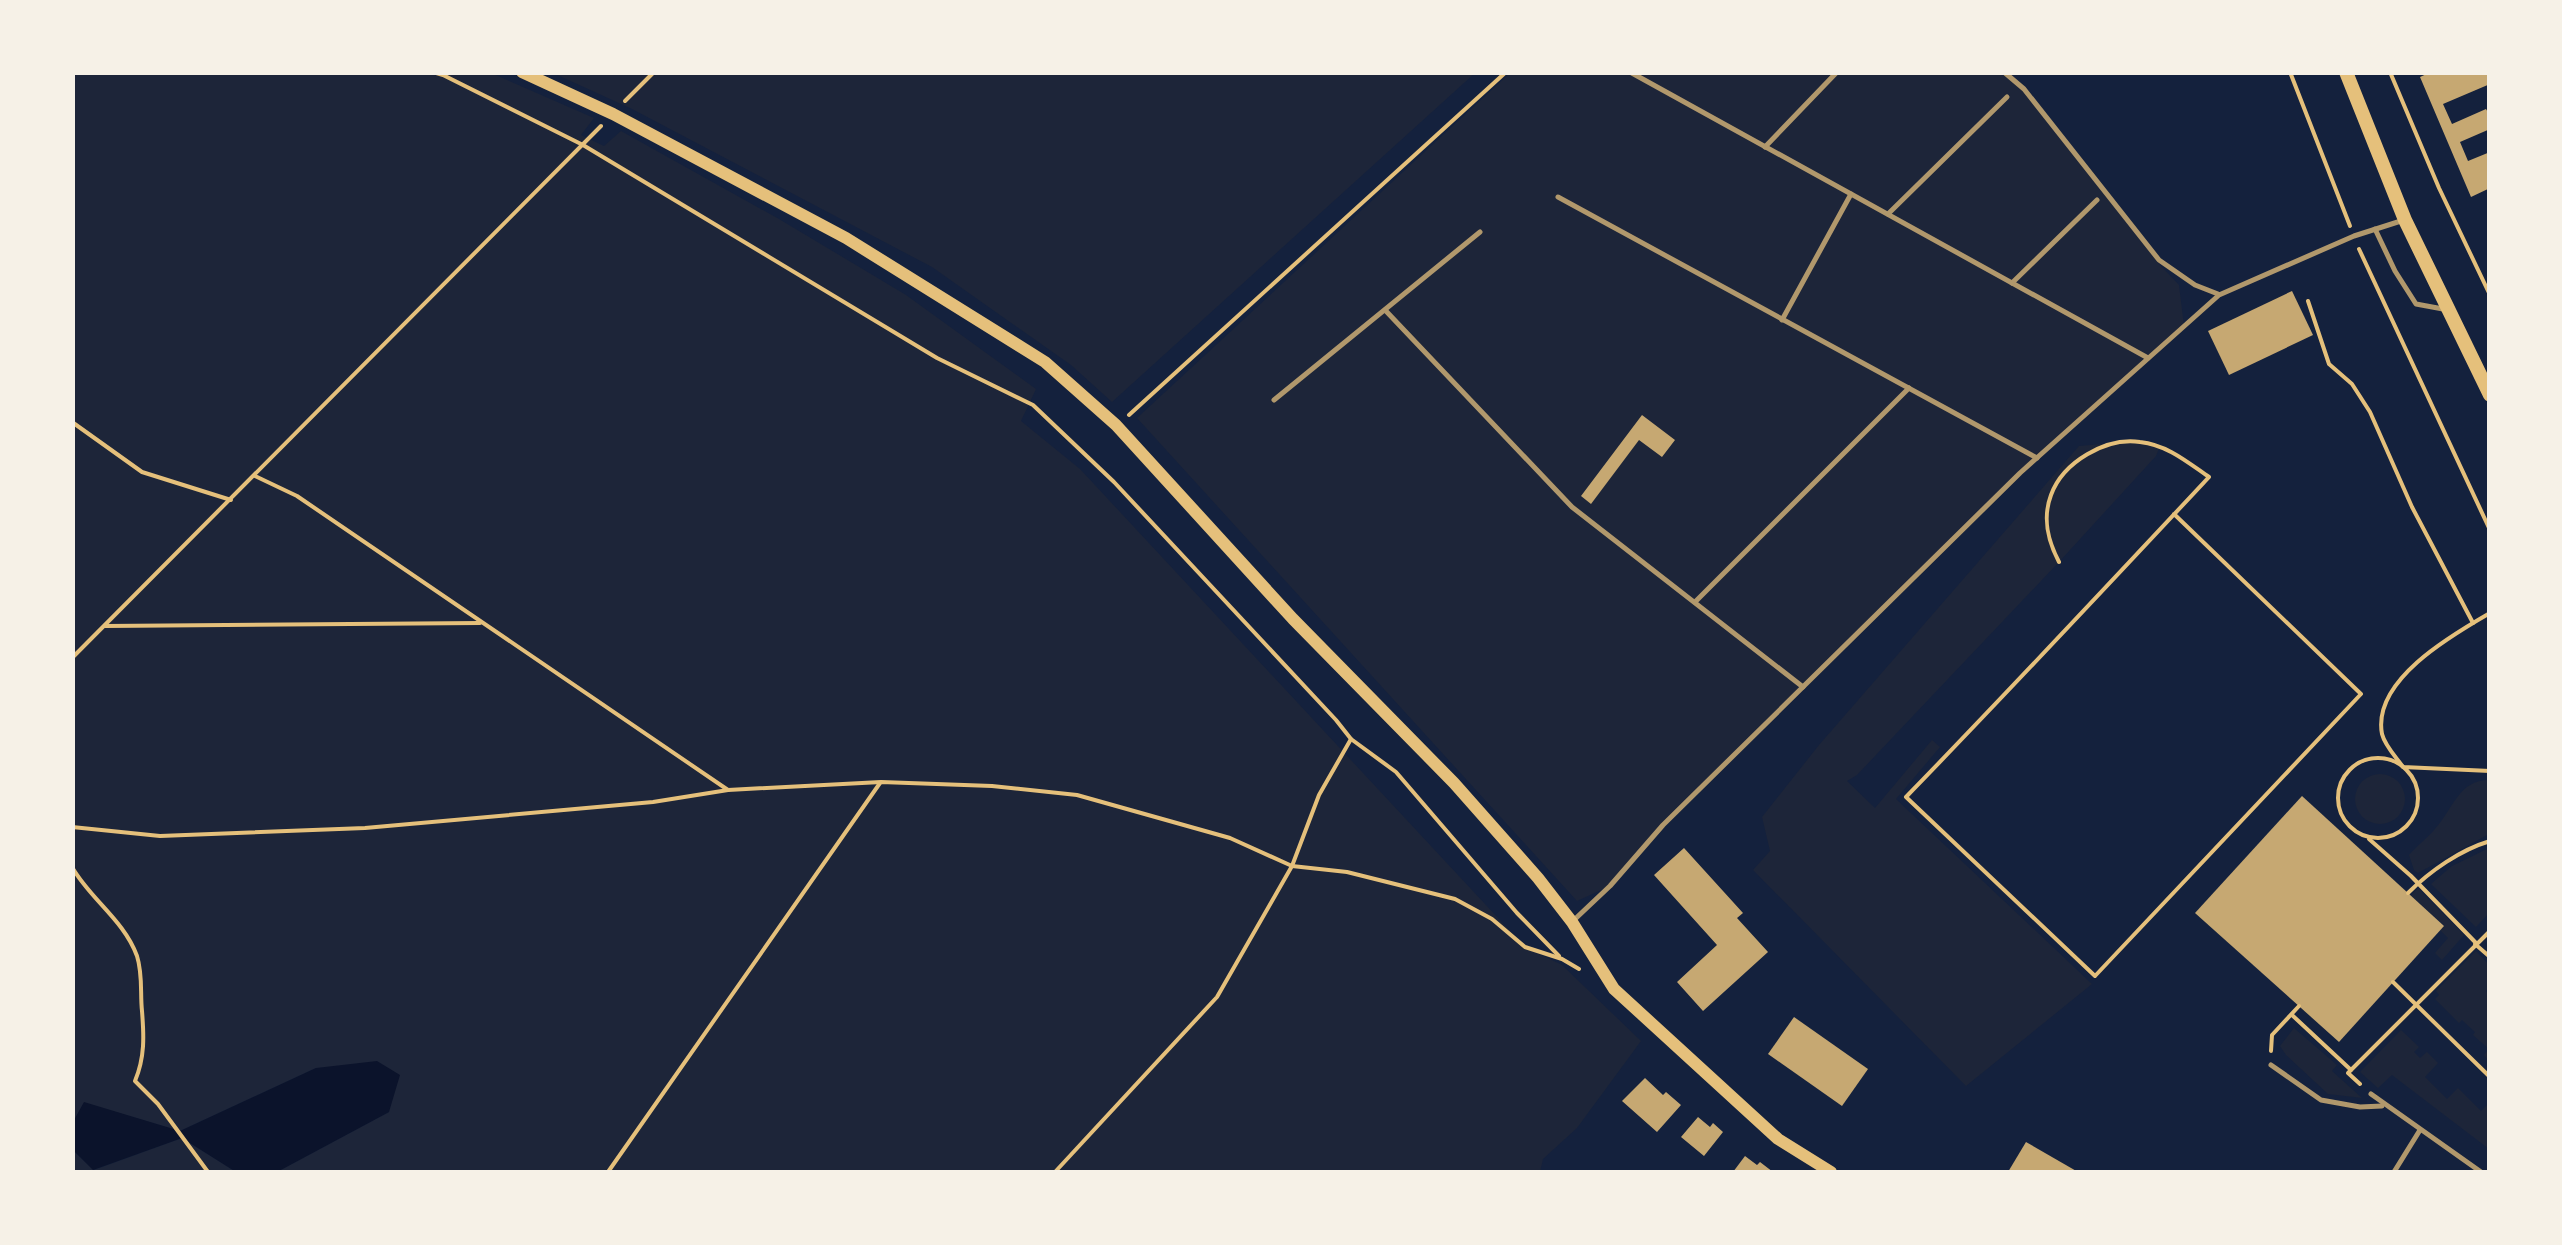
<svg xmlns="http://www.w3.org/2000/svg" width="2562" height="1245" font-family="'Fira Sans',sans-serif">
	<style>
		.green { fill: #1d2539 }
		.water { fill: #0b132b }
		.building { fill: #c6a872 }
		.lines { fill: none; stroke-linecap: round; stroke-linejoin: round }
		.path { stroke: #e5c07b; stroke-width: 4 }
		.service { stroke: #b1986c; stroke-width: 5 }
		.secondary { stroke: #e5c07b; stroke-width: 12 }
		.primary { stroke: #e5c07b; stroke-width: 14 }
	</style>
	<rect width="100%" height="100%" fill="#14213d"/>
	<g class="green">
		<path d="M73 73H491L594 118 581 135 604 146 621 131 779 219 906 295 1036 389 1021 421 1080 469 1525 947 1562 965 1641 1041 1577 1128 1543 1159 1540 1172H277L389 1112 316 1068 180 1131 84 1103 73 1122Z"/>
		<path d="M553 73H1475L1112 402 1071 365 932 267 632 109Z"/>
		<path d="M1510 73H2004L2024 89 2105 189 2160 265 2179 285 2184 326 2020 473 1663 825 1610 886 1577 901 1137 418Z"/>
		<path d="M2136 441 2160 446 2156 456 2059 562 1857 775 1847 781 1875 808 1932 740 1940 747 1896 799 2092 984 1966 1086 1753 870 1770 851 1762 817 1819 745 2079 446Z"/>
		<circle cx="2380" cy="799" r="25"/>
		<path d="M2487 780 2490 783 2489 834 2418 873 2414 870 2409 855C2419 844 2431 835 2439 824 2454 805 2461 781 2487 780Z"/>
		<path d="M2489 848V913L2476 927 2431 884 2452 866Z"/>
		<path d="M2418 888 2464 935 2442 960 2435 953 2448 938 2440 930 2444 925 2411 896Z"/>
		<path d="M2476 951 2489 965V987L2486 991 2490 997 2489 1061 2484 1055 2489 1049 2473 1035 2475 1032 2462 1020 2459 1023 2435 999 2439 995 2436 991Z"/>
		<path d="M2294 1028 2337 1065 2332 1071 2362 1098 2328 1094 2286 1055 2280 1046Z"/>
		<path d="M2401 1030 2419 1047 2414 1052 2420 1058 2427 1052 2438 1063 2425 1077 2447 1099 2458 1088 2481 1111 2487 1105 2489 1108V1149L2392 1075 2378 1088 2360 1072Z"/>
		<path d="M182 1138 236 1172H73L72 1150 94 1170Z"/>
	</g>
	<path class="water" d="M377 1061 400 1075 389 1112 277 1172H236L182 1138 93 1170 73 1150V1122L84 1102 180 1131 316 1068Z"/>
	<g class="building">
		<path d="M2431 72H2490V84L2443 104 2452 124 2486 109 2490 116V129L2460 142 2468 161 2490 152V188L2471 197 2420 77Z"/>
		<path d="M2292 291 2313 335 2229 375 2208 331Z"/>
		<path d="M1642 415 1675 440 1662 457 1639 440 1591 504 1581 496Z"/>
		<path d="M2302 796 2444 926 2339 1042 2195 913Z"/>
		<path d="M1684 848 1743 913 1737 918 1768 952 1703 1011 1677 982 1717 945 1654 875Z"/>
		<path d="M1794 1017 1868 1069 1842 1106 1768 1054Z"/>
		<path d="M1645 1078 1663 1095 1666 1092 1681 1105 1657 1132 1622 1101Z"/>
		<path d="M1698 1117 1710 1127 1713 1123 1723 1132 1704 1156 1681 1137Z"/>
		<path d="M2026 1142 2078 1172H2008Z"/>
		<path d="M1745 1156 1757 1165 1760 1162 1773 1172H1733Z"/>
	</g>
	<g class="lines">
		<g class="path">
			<path d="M433 72 443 75 583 145 937 358 1033 405 1114 482 1336 720 1351 739 1396 772 1517 913 1559 956"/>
			<path d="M2290 72 2350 226"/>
			<path d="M2390 72 2439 188 2490 295"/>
			<path d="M625 101 654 72"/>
			<path d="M2359 249 2490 530"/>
			<path d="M2308 301 2329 364 2352 384 2370 412 2412 507 2473 623"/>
			<path d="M1129 415 1506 72"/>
			<path d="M72 422 142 472 231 500"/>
			<path d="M255 476 297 496 728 790"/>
			<path d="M2059 562C2048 541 2042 519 2051 495 2063 462 2106 437 2140 442 2167 445 2186 461 2209 477 2108 585 2008 692 1906 797L2095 976 2361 694 2174 514"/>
			<path d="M2490 613C2450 636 2372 681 2382 734 2385 746 2396 757 2403 767L2490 771"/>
			<path d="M105 626 480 623"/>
			<path d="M72 658 601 126"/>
			<circle cx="2378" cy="798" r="40"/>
			<path d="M72 827 160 836 365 828 653 802 728 790 881 782 992 786 1077 795 1230 838 1292 866 1347 872 1455 899 1492 919 1525 947 1562 959 1579 969"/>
			<path d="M2369 839 2411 876 2476 943"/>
			<path d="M72 867C90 899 124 920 137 956 143 975 140 993 142 1011 144 1036 145 1057 135 1081L158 1104 208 1172"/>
			<path d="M2408 893C2430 871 2460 850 2490 841"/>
			<path d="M2475 944 2490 957"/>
			<path d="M2393 982 2490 1077"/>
			<path d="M2292 1015 2351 1070"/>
			<path d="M2271 1051 2272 1035 2299 1006"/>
			<path d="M2360 1084 2348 1073 2490 931"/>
			<path d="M608 1172 880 783"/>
			<path d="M1055 1172 1217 997 1292 866 1319 795 1351 739"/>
		</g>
		<g class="service">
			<path d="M1630 72 2148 358"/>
			<path d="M2004 72 2024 89 2159 260 2195 285 2218 294"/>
			<path d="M1765 147 1837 72"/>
			<path d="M1558 197 2037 458"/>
			<path d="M1888 214 2007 97"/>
			<path d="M2375 229 2395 271 2416 304 2443 309"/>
			<path d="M2012 283 2097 200"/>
			<path d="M1385 310 1572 507 1803 687"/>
			<path d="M1782 320 1851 194"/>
			<path d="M1274 400 1480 232"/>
			<path d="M1695 602 1909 388"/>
			<path d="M1574 920 1610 886 1663 825 2020 473 2219 295 2354 236 2404 220"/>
			<path d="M2271 1065 2321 1100 2360 1107 2382 1106"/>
			<path d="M2371 1094 2481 1172"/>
			<path d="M2394 1172 2420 1130"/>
		</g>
		<path class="secondary" d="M522 72 613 114 846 238 1045 362 1116 425 1293 619 1454 783 1538 878 1572 922 1614 989 1778 1139 1831 1172"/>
		<path class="primary" d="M2346 72 2405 220 2490 395"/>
	</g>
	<rect width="2562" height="1245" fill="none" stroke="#f6f1e7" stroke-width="150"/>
</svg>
